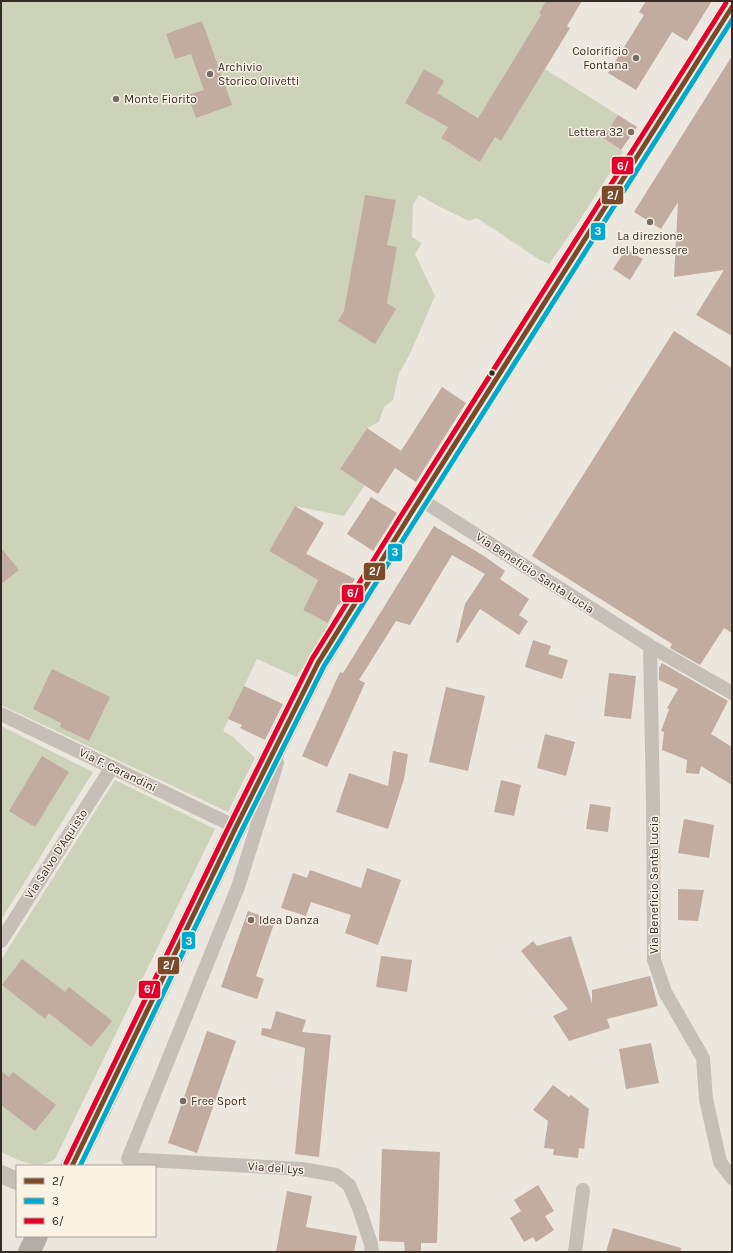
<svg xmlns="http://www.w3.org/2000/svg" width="733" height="1253" font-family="Karla,sans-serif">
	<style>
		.green { fill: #ccd3b8 }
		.building { fill: #c1ac9f }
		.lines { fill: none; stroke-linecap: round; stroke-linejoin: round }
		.minor { stroke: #c5bfb8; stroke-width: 14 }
		.tertiary { stroke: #c5bfb8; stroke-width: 18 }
		.primary { stroke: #b4ada7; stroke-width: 22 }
		.bus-1-casing { stroke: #faf2e5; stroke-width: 8 }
		.bus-2-casing { stroke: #faf2e5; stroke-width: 8 }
		.bus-3-casing { stroke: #faf2e5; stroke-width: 8 }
		.bus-1 { stroke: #7a4b2a; stroke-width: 5 }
		.bus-2 { stroke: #00a9ce; stroke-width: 5 }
		.bus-3 { stroke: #e4002b; stroke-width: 5 }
		.poi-dot { fill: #766d66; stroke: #faf2e5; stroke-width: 1.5 }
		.bus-dot { fill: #362c26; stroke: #faf2e5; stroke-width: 1.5 }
		.labels { text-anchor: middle; stroke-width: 3; stroke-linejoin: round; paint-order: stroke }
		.poi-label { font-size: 12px; fill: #362c26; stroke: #faf2e5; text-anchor: start }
		.street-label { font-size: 12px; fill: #362c26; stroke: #faf2e5 }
		.line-badge { stroke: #faf2e5; stroke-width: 1.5 }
		.badge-label { font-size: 11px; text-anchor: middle; font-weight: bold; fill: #fff }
	</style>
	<rect width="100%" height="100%" fill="#ece7de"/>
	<g class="green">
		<path d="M1 1H546L539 13 541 15 478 118 460 107 441 138 480 162 495 137 501 141 545 69 618 115 603 138 623 152 578 223 549 264 540 260 477 218 469 221 438 206 419 195 413 205 412 237 422 243 415 254 435 296 409 356 399 373 393 400 384 407 379 422 367 428 340 469 365 485 344 516 295 506 269 551 297 568 306 553 326 564 303 610 329 623 297 677 257 659 223 731 232 736 255 758 228 812 1 705Z"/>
		<path d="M1 726 93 772 1 920Z"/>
		<path d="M115 780 215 829 55 1159C37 1171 18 1160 1 1152V960Z"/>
	</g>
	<g class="building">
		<path d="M546 1H582L567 26 570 28 501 141 495 137 480 162 441 138 448 127 405 103 424 69 444 81 437 93 478 118 541 15 539 13Z"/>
		<path d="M646 1H712L687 41 672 32 636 90 608 73 644 15 639 12Z"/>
		<path d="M202 21 232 105 196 118 188 95 204 90 191 54 175 59 166 34Z"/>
		<path d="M732 56V336L696 315 724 270 674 277 678 202 661 229 634 212Z"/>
		<path d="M618 115 637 127 621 150 603 138Z"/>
		<path d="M365 195 396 200 387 245 397 247 387 303 396 309 375 344 338 321 344 311Z"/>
		<path d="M626 249 643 259 630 280 613 269Z"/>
		<path d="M674 331 732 368V633L724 628 700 665 670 648 672 644 532 556Z"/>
		<path d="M442 387 466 403 416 482 395 468 378 494 340 469 367 428 401 451Z"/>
		<path d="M371 497 397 513 373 551 347 534Z"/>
		<path d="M295 506 324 523 306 554 355 579 339 605 338 604 328 623 303 610 318 580 269 551Z"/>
		<path d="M434 526 484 556 505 571 500 579 529 599 519 615 528 621 519 635 480 609 458 643 456 642 465 604 485 574 452 555 410 625 396 621 359 680 365 683 327 767 302 756 340 672 343 673Z"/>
		<path d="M1 548 19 570 1 584Z"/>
		<path d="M533 640 551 646 548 654 568 660 562 679 525 667Z"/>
		<path d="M662 663 728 701 711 734 732 747V785L701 766 699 774 686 773 687 760 662 750 664 732 661 731 669 709 667 708 678 689 659 680V668Z"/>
		<path d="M52 669 110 697 89 741 60 727 61 723 33 709Z"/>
		<path d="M609 673 636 676 631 719 604 716Z"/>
		<path d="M244 686 283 704 265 740 240 728 242 725 228 719Z"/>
		<path d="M446 687 485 696 468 771 429 762Z"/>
		<path d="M545 734 575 742 566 776 537 768Z"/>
		<path d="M393 751 408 754 404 779 388 829 336 812 349 773 388 786Z"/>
		<path d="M42 756 69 772 35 827 9 811Z"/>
		<path d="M501 780 521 785 514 816 494 812Z"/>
		<path d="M590 804 611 807 608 832 586 829Z"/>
		<path d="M684 819 714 825 709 858 678 853Z"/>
		<path d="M367 868 401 880 378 945 345 933 351 915 311 902 306 916 281 908 293 873 307 878 310 870 361 888Z"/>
		<path d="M678 889 704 890 698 921 678 920Z"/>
		<path d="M248 911 275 921 256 976 264 979 257 999 221 987Z"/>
		<path d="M571 936 592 1003V990L650 976 658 1006 607 1019 610 1028 569 1041 553 1016 568 1009 521 951 533 941 537 946Z"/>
		<path d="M381 956 412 960 407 992 376 987Z"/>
		<path d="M22 959 65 992 69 987 112 1021 91 1047 49 1013 45 1019 2 985Z"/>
		<path d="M276 1011 306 1020 302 1032 331 1035 319 1157 295 1154 305 1048 261 1035 262 1028 271 1029Z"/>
		<path d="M207 1031 236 1041 197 1153 168 1143Z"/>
		<path d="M651 1043 659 1083 626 1089 619 1049Z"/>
		<path d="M1 1071 9 1077 13 1072 56 1105 35 1131 1 1105Z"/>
		<path d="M553 1085 569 1097 571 1095 589 1109 584 1149 579 1148 578 1158 553 1155 554 1149 544 1148 548 1121 533 1110Z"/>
		<path d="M382 1149 440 1152 437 1243H421V1252H405L404 1242 379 1241Z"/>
		<path d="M538 1185 554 1211 545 1216 554 1230 536 1242 533 1237 524 1242 510 1218 521 1211 514 1200Z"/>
		<path d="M287 1191 312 1196 306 1227 357 1236 354 1252H276Z"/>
		<path d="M613 1228 681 1248V1252H606Z"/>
	</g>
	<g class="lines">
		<g class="minor">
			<path d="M420 499 650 646 732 693"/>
			<path d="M650 646 653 802 654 960 665 992 703 1058 706 1099 720 1162 732 1178"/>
			<path d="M1 714 236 827"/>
			<path d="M276 761 277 763 238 887 128 1159 302 1169 336 1175 349 1185 359 1208 371 1244 372 1252"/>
			<path d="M1 941 112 767"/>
			<path d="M575 1252 583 1190"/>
		</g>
		<path class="tertiary" d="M1 1174 17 1181"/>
		<g class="primary">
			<path d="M72 1166 93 1124 236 827 318 663 410 515 732 7"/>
			<path d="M29 1252 37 1236"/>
		</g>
		<defs>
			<path id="bus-1" d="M72 1166 236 827 318 663 410 515 732 7"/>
			<path id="bus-2" d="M80 1166 242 830 324 666 416 519 732 20"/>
			<path id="bus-3" d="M66 1163 230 824 312 659 404 511 726 3"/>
		</defs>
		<use href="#bus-1" class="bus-1-casing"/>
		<use href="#bus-2" class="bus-2-casing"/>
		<use href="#bus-3" class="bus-3-casing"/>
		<use href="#bus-1" class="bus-1"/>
		<use href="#bus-2" class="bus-2"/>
		<use href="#bus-3" class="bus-3"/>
	</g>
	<g class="poi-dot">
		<circle cx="636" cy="58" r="4"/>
		<circle cx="210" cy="74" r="4"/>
		<circle cx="116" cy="99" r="4"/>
		<circle cx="631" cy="132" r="4"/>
		<circle cx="650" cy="222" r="4"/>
		<circle cx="251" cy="920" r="4"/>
		<circle cx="183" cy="1101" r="4"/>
	</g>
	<circle class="bus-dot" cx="492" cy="373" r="3.5"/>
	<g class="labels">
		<g class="poi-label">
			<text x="628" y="55" text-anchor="end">Colorificio<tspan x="628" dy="14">Fontana</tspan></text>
			<text x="218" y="71">Archivio<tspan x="218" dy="14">Storico Olivetti</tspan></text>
			<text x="124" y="103">Monte Fiorito</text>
			<text x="623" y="136" text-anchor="end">Lettera 32</text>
			<text x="650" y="240" text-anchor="middle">La direzione<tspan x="650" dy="14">del benessere</tspan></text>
			<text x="259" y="924">Idea Danza</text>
			<text x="191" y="1105">Free Sport</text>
		</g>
		<g class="street-label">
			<text transform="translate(535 573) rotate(33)" y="4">Via Beneficio Santa Lucia</text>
			<text transform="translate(118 770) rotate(26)" y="4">Via F. Carandini</text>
			<text transform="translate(56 854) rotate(-57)" y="4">Via Salvo D'Aquisto</text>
			<text transform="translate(654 885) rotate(-90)" y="4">Via Beneficio Santa Lucia</text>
			<text transform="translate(276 1168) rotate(4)" y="4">Via del Lys</text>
		</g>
	</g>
	<g class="line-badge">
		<rect x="611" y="156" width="23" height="19" rx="4" fill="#e4002b"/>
		<rect x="601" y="185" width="23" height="20" rx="4" fill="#7a4b2a"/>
		<rect x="590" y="222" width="16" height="19" rx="4" fill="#00a9ce"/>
		<rect x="387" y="543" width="16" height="19" rx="4" fill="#00a9ce"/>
		<rect x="363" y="562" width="23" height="19" rx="4" fill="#7a4b2a"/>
		<rect x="341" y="584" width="23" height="19" rx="4" fill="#e4002b"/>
		<rect x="181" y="931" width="15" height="19" rx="4" fill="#00a9ce"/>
		<rect x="157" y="956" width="23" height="19" rx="4" fill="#7a4b2a"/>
		<rect x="138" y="980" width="23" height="19" rx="4" fill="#e4002b"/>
	</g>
	<g class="badge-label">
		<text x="623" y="170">6/</text>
		<text x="613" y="199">2/</text>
		<text x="598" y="235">3</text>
		<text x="395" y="556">3</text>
		<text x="375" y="575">2/</text>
		<text x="353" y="597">6/</text>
		<text x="189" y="945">3</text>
		<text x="169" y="969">2/</text>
		<text x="150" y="993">6/</text>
	</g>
	<rect width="733" height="1253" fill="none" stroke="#362c26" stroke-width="4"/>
	<rect x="16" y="1165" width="140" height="72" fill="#faf2e5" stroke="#aca399"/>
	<rect x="24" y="1178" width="20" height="6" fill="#7a4b2a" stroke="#aca399"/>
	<text x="52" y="1185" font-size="12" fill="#362c26">2/</text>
	<rect x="24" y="1198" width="20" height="6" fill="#00a9ce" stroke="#aca399"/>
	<text x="52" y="1205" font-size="12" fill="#362c26">3</text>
	<rect x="24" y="1218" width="20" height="6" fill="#e4002b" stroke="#aca399"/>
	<text x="52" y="1225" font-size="12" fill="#362c26">6/</text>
</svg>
